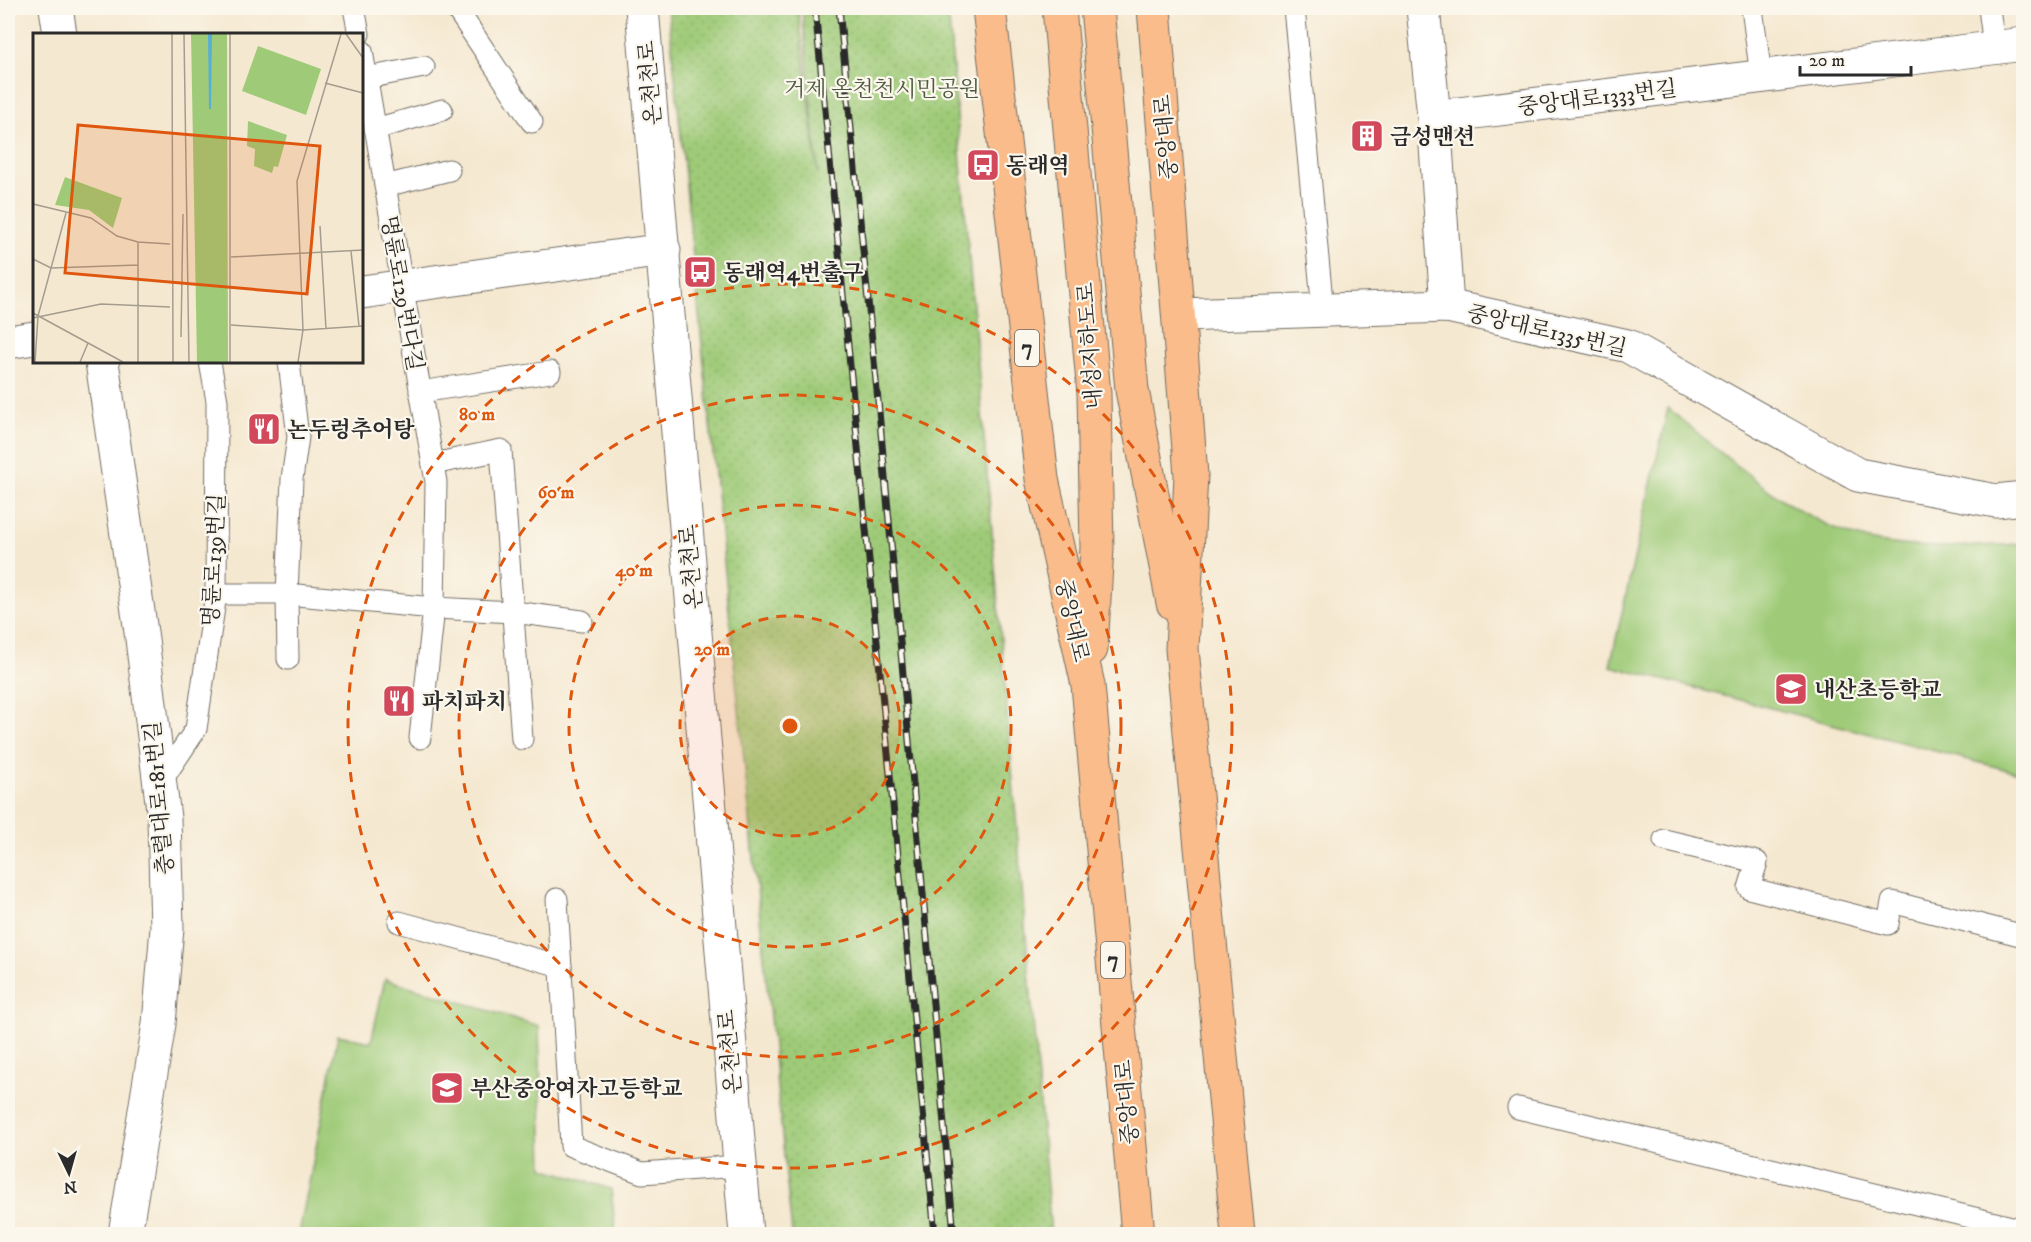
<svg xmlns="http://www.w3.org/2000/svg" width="2031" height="1242" font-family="'IM FELL DW Pica','Noto Serif KR',serif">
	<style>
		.grass { fill: #9fcb78; stroke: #657b52; stroke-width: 1.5 }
		.park { fill: url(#park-dots); stroke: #657b52; stroke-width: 1.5 }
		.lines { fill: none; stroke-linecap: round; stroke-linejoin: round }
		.service-casing { stroke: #726d65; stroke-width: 23 }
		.minor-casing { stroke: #726d65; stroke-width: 35 }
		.tertiary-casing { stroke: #726d65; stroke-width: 35 }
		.primary-casing { stroke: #726d65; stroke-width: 35 }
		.service { stroke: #fff; stroke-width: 21 }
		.minor { stroke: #fff; stroke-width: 33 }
		.tertiary { stroke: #fff; stroke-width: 33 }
		.primary { stroke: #f9bc8a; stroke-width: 33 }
		.rail-casing { stroke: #2b2b2b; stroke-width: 7 }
		.rail { stroke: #fbf7ec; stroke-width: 4.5; stroke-dasharray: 14; stroke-linecap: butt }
		.ring { fill: none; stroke: #df570e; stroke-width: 3; stroke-dasharray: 10 8 }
		.labels { text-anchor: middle; stroke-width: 4.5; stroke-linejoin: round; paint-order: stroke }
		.shield { fill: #fbf7ec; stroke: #696865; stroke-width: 1.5 }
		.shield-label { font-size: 21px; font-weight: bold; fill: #2b2b2b }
		.street-label { font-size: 22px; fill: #2b2b2b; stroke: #fbf7ec }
		.park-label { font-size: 22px; fill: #4e5b42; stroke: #fbf7ec }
		.poi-label { font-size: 22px; font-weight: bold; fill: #2b2b2b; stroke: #fbf7ec; text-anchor: start }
		.inset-road { fill: none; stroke: #a49c8e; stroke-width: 1.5 }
		.view { fill: #df570e; fill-opacity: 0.15; stroke: #df570e; stroke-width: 3 }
		.inset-edge { fill: none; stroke: #2b2b2b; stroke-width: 3 }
		.centre { fill: #df570e; stroke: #fbf7ec; stroke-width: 3 }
		.ring-label { font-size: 18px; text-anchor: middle; font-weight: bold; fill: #df570e; stroke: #fbf7ec; stroke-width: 4.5; stroke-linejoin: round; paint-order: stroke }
	</style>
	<defs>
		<pattern id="park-dots" width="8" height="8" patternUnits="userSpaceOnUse" patternTransform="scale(1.5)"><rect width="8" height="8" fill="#9fcb78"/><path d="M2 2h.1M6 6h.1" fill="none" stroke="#89ae68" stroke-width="1.8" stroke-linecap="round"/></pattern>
	</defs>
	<rect width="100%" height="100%" fill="#fbf7ec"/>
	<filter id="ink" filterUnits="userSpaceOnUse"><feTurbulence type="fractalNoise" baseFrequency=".0167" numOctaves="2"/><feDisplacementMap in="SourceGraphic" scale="12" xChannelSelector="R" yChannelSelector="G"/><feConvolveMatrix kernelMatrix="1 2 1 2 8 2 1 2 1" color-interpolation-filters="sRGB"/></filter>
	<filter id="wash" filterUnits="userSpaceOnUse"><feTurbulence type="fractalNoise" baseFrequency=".008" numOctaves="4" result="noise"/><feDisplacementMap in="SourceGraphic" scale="24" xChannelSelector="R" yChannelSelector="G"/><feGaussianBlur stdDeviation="1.35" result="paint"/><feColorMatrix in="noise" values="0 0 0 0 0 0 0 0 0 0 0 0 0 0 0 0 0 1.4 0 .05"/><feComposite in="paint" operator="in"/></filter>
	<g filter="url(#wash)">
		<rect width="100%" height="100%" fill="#f5e8d0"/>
		<g class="grass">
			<path d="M1668 408C1728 458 1799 527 1878 542 1925 550 1976 546 2023 544V774L1610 666Z"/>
			<path d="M385 979 539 1026 543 1168 611 1189 616 1234H299L338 1035 371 1042Z"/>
		</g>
		<path class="park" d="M668 8H798L818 175 802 8H948L1051 1234H792Z"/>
	</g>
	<g filter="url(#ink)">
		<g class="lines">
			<defs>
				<g id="service">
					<path d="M354 8 359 34"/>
					<path d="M456 8 532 122"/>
					<path d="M1294 8 1323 311"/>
					<path d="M1752 8 1761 76"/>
					<path d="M1989 8 1994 47"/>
					<path d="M362 51 436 482 434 608 420 738"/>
					<path d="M366 78 424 67"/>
					<path d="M375 129 442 110"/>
					<path d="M385 186 449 170"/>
					<path d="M420 392 550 372"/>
					<path d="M433 464 501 450 522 739"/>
					<path d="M216 594H287L434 608 514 612 582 621"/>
					<path d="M288 659 287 594 292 479 298 437 289 362"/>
					<path d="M160 783 196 729 216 594 217 401 210 362"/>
					<path d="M1664 840 1757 862 1749 888 1888 924 1892 902 2024 936"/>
					<path d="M557 899 571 1146 642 1173 739 1166"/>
					<path d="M399 922 561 966"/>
					<path d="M1518 1108 2024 1230"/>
				</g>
				<g id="minor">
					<path d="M56 8 60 34"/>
					<path d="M1423 8 1434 117 1447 306"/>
					<path d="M1434 117 2024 44"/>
					<path d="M362 292 664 250"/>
					<path d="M1180 315 1447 306 1628 346 1858 475 1996 501 2024 498"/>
					<path d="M8 342 34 338"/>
					<path d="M102 362 142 639 164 818 167 928 159 1024 125 1234"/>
				</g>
				<path id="tertiary" d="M642 8 746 1234"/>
				<g id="primary">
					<path d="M989 8 1042 479 1088 685 1138 1234"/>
					<path d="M1059 8 1094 394 1097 548 1091 649"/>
					<path d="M1097 8 1132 390 1173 603"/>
					<path d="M1154 8 1191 475 1182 649 1238 1234"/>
				</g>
			</defs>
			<use href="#service" class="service-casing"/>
			<use href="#minor" class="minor-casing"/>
			<use href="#tertiary" class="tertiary-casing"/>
			<use href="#primary" class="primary-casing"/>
			<use href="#service" class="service"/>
			<use href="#minor" class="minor"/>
			<use href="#tertiary" class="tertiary"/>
			<use href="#primary" class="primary"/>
			<defs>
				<g id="rail">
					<path d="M815 8 935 1234"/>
					<path d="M839 8 879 411 954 1234"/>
				</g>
			</defs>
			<use href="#rail" class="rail-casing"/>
			<use href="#rail" class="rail"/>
		</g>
	</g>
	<circle cx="790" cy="726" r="110" fill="#df570e" fill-opacity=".12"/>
	<g class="ring">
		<circle cx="790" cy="726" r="110"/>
		<circle cx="790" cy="726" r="221"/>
		<circle cx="790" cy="726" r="331"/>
		<circle cx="790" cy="726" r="442"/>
	</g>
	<defs>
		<symbol id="building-square" viewBox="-11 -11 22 22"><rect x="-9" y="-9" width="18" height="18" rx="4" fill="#d1495b" stroke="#fbf7ec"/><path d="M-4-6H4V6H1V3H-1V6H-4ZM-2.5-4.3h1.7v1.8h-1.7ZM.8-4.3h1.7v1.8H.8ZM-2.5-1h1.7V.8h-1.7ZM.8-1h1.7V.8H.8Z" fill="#fff"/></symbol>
		<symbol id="bus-square" viewBox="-11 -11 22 22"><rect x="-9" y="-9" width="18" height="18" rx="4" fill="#d1495b" stroke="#fbf7ec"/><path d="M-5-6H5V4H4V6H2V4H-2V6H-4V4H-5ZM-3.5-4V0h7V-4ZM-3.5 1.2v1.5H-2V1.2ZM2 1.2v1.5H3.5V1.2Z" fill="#fff"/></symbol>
		<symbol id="restaurant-square" viewBox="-11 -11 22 22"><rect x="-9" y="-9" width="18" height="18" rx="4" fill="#d1495b" stroke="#fbf7ec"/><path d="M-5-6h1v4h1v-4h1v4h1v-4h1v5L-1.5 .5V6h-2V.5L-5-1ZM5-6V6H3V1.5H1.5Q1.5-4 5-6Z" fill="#fff"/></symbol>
		<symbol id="school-square" viewBox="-11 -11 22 22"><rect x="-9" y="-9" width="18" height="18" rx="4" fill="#d1495b" stroke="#fbf7ec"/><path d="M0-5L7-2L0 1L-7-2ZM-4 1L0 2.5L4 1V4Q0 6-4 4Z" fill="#fff"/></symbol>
	</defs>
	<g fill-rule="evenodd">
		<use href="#building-square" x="1348" y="117" width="38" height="38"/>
		<use href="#bus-square" x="964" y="146" width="38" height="38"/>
		<use href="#bus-square" x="681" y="253" width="38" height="38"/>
		<use href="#restaurant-square" x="245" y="410" width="38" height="38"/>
		<use href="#school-square" x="1772" y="670" width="38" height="38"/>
		<use href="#restaurant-square" x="380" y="682" width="38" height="38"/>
		<use href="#school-square" x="428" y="1069" width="38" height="38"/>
	</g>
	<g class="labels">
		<g class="shield">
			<rect x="1015" y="330" width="24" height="36" rx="4.5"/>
			<rect x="1101" y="942" width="24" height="36" rx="4.5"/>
		</g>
		<g class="shield-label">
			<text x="1027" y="355">7</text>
			<text x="1113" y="967">7</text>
		</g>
		<g class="street-label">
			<text transform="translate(649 83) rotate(-95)" y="8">온천천로</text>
			<text transform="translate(1597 97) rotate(-7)" y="8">중앙대로1333번길</text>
			<text transform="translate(1165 137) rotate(-95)" y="8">중앙대로</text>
			<text transform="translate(403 293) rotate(80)" y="8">명륜로129번다길</text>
			<text transform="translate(1547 330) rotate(13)" y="8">중앙대로1335번길</text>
			<text transform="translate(1089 346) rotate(-94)" y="8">내성지하도로</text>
			<text transform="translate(213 560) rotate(-87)" y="8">명륜로139번길</text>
			<text transform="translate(690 567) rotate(-95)" y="8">온천천로</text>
			<text transform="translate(1073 620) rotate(77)" y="8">중앙대로</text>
			<text transform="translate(158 798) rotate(-95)" y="8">충렬대로181번길</text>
			<text transform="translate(729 1052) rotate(-95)" y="8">온천천로</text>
			<text transform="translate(1126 1102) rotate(-95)" y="8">중앙대로</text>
		</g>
		<g class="park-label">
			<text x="882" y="96">거제 온천천시민공원</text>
		</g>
		<g class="poi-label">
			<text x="1390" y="144">금성맨션</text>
			<text x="1006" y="173">동래역</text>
			<text x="723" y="280">동래역4번출구</text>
			<text x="287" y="437">논두렁추어탕</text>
			<text x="1814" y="697">내산초등학교</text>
			<text x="422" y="709">파치파치</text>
			<text x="470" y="1096">부산중앙여자고등학교</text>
		</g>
	</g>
	<g transform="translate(33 33)">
		<rect width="330" height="330" fill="#f5e8d0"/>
		<path d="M225 13 288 36 273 82 209 58ZM215 88 254 102 245 134 241 133 239 140 221 133 222 116 214 113ZM32 144 89 165 80 195 56 177 22 172Z" fill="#9fcb78"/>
		<path d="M158 1H194L195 329H164Z" fill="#9fcb78"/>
		<path d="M175 1H179L178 76H176Z" fill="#58afd5"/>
		<path class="inset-road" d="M139 1 140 329M151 1 156 329M197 1V329M313 1 330 25M292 50 330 60M0 171 58 185 84 203 105 209 137 211M287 193 293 296M318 218 326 293M198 224 330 217M0 226 18 235 105 232M0 280 90 329M0 285 68 271 137 274M198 292 270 297 330 293M148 304 150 181M2 329 5 283 33 180M47 329 55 310M105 329V209M265 329 270 297 264 148 308 1"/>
		<path class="view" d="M45 92 287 113 274 261 32 240Z"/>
		<rect width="330" height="330" class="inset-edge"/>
	</g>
	<circle cx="790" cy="726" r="9" class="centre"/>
	<g class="ring-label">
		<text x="477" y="420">80 m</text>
		<text x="556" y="498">60 m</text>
		<text x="634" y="576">40 m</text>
		<text x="712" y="655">20 m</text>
	</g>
	<rect width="2031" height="1242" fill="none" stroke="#fbf7ec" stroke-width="30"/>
	<g transform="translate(69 1173) rotate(175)" stroke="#fbf7ec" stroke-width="4.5" paint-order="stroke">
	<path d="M0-4.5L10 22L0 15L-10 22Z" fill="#2b2b2b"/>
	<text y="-9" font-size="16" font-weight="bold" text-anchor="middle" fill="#2b2b2b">N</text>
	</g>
	<path d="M1800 66v9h111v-9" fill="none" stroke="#2b2b2b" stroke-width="3"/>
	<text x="1809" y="66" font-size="18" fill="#2b2b2b" stroke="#fbf7ec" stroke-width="4.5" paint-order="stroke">20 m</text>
</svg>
